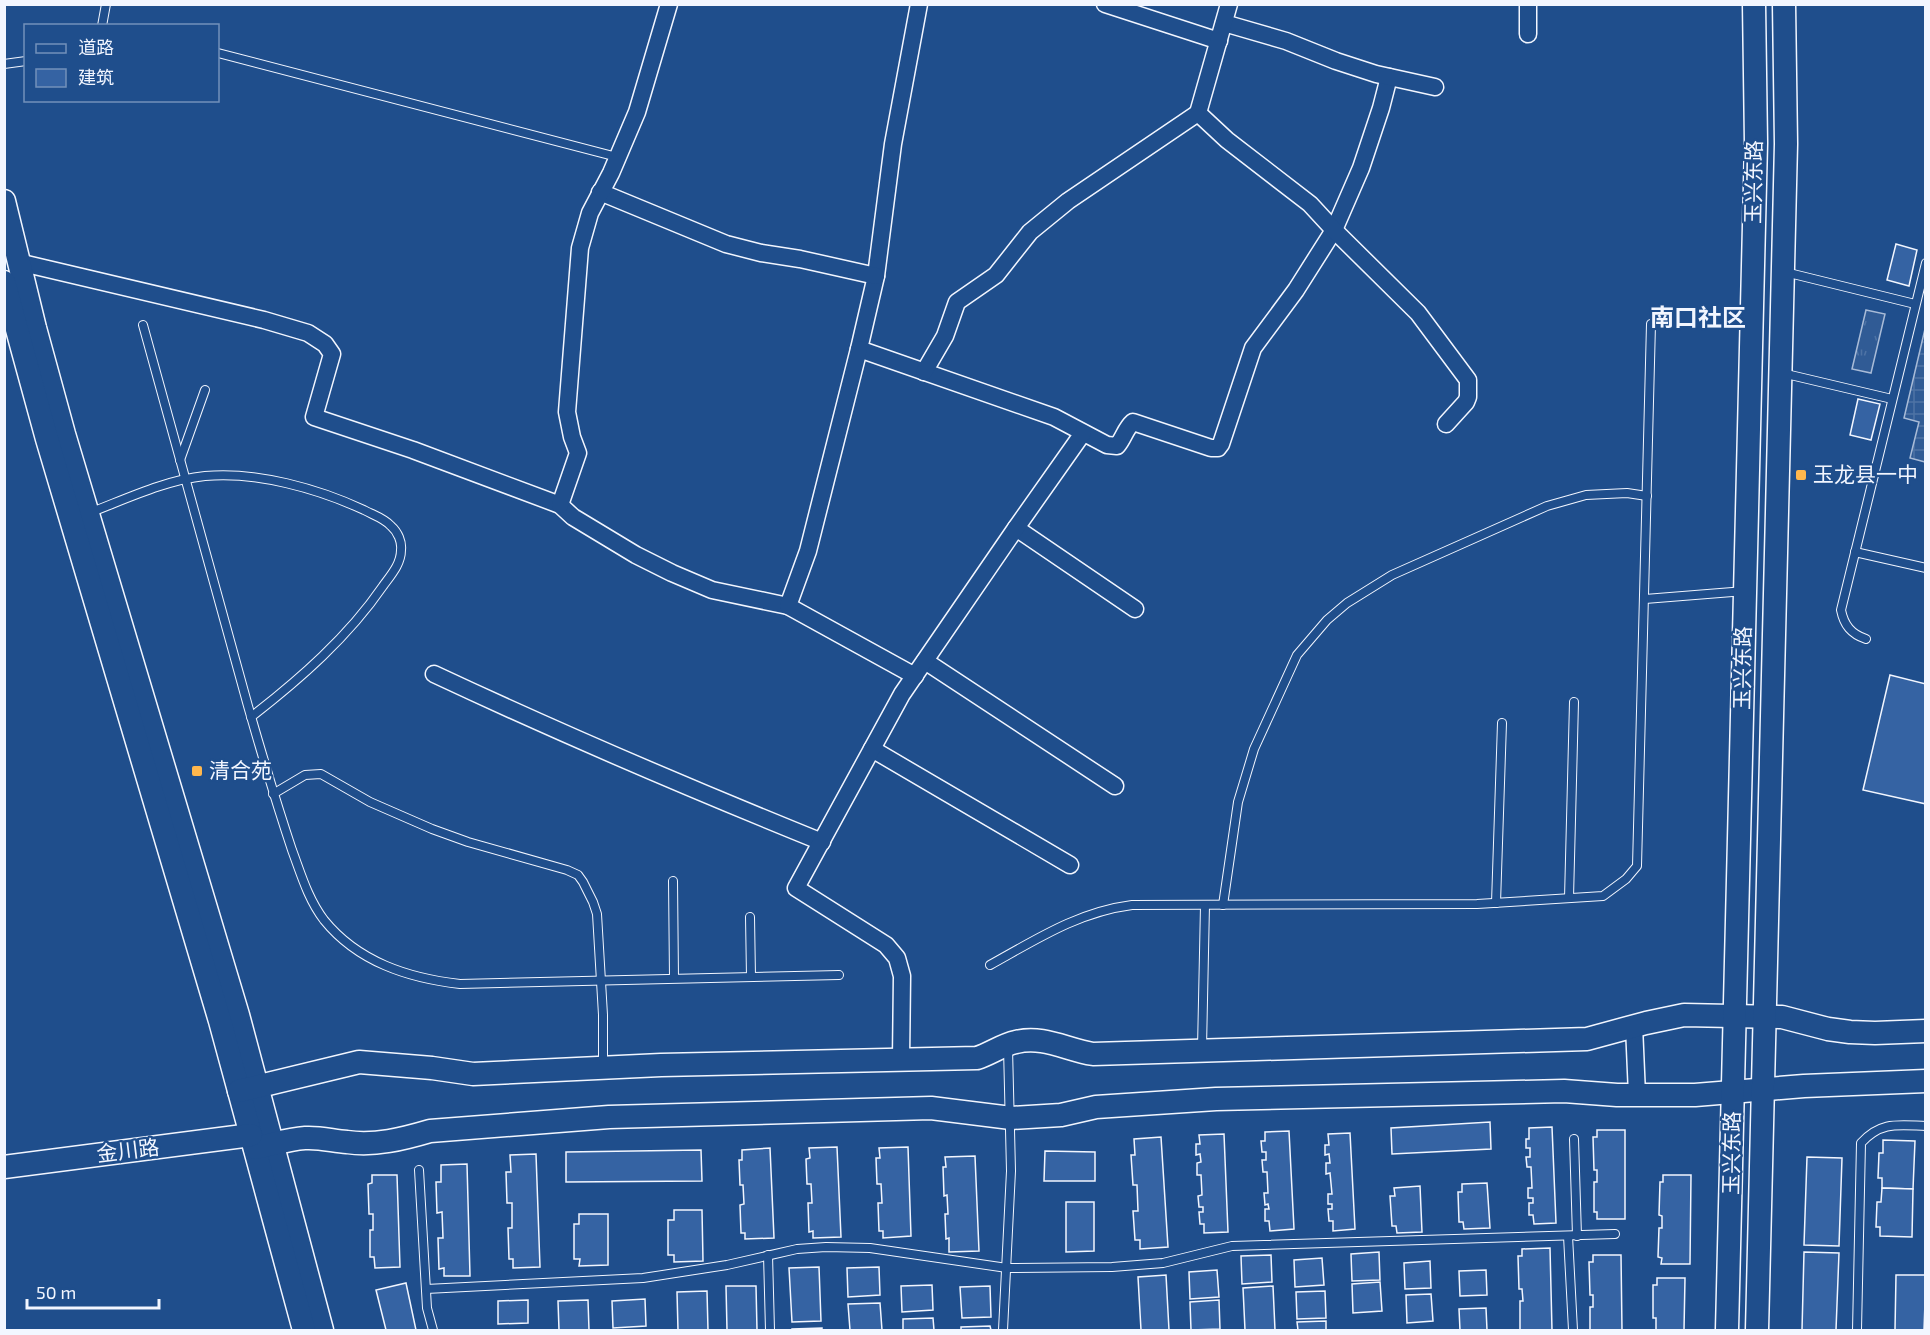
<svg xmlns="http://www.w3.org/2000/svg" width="1930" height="1335" font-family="'Exo 2','Noto Sans SC',sans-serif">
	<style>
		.grass { fill: url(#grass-tufts); stroke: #a8bbd7; stroke-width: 1.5 }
		.plaza { fill: url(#plaza-grid); stroke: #a8bbd7; stroke-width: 1.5 }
		.building { fill: #3563a3; stroke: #f2f6ff; stroke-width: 1.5 }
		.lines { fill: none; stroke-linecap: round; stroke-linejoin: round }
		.lane-casing { stroke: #f2f6ff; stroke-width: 10 }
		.street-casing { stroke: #f2f6ff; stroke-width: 19 }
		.secondary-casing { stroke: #f2f6ff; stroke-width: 25 }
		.lane { stroke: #1f4e8c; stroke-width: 8 }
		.street { stroke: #1f4e8c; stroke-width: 16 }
		.secondary { stroke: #1f4e8c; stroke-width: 22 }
		.poi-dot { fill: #ffb74d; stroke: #1f4e8c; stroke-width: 2 }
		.labels { text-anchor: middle; stroke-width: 4.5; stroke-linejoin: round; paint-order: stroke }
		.street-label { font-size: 21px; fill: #f2f6ff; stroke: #1f4e8c }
		.poi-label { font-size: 21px; fill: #f2f6ff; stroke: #1f4e8c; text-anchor: start }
		.quarter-label { font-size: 24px; font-weight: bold; fill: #f2f6ff; stroke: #1f4e8c }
	</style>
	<defs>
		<pattern id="grass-tufts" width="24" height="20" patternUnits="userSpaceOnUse" patternTransform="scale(1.5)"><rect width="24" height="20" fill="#305b95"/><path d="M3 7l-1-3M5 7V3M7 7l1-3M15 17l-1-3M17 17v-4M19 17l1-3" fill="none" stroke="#4e73a5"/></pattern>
		<pattern id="plaza-grid" width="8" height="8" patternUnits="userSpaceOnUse" patternTransform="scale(1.5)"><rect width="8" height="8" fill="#305b95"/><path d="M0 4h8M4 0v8" fill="none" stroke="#4e73a5"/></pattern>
	</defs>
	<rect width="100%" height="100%" fill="#1f4e8c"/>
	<path class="grass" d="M1866 310 1885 314 1871 373 1852 369Z"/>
	<path class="plaza" d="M1925 329V462L1910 458 1919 422 1904 418Z"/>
	<g class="building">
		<path d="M1896 244 1917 250 1909 286 1887 280Z"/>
		<path d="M1858 399 1880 404 1871 440 1850 435Z"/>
		<path d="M1890 675 1926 684V804L1863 790Z"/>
		<path d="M1490 1122 1491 1149 1392 1154 1391 1128Z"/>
		<path d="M1552 1127 1556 1223 1534 1224 1533 1215H1529V1203H1533V1198H1528V1188H1532L1531 1167H1527L1526 1157H1530V1148H1526V1139H1529V1128Z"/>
		<path d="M1597 1130H1625V1219H1597V1212H1594V1182H1597V1170H1594L1593 1137H1597Z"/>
		<path d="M1289 1131 1294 1229 1270 1231 1269 1221H1265V1209H1269L1268 1204 1265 1205 1264 1193H1268L1267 1172H1263L1262 1160H1266V1152H1262L1261 1141H1265V1132Z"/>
		<path d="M1350 1133 1355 1229 1333 1231V1221H1329L1328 1209H1332V1204H1328V1194H1332L1330 1173 1326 1174V1163H1330L1329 1154 1325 1155V1145H1329L1328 1134Z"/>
		<path d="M1224 1134 1228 1232 1204 1233V1224H1200L1199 1212H1203V1207H1199L1198 1196 1202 1195 1201 1175H1197V1163L1201 1162 1200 1154 1196 1155V1144H1200L1199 1135Z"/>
		<path d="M1161 1137 1168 1247 1140 1249V1240H1135L1133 1211H1138L1137 1185H1133L1131 1155H1135L1134 1139Z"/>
		<path d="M1883 1140 1915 1141 1913 1189 1882 1188V1178H1878L1879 1153H1883Z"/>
		<path d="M837 1147 841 1237 813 1238V1231L809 1232 808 1203H812L811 1184H807L806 1159 810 1158 809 1148Z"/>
		<path d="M908 1147 911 1236 883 1238V1231H879L878 1203H882L881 1184H877L876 1158H880L879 1148Z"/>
		<path d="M770 1148 774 1238 745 1239V1233H741L740 1205 744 1204 743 1185H740L739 1160H742V1150Z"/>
		<path d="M701 1150 702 1181 566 1182V1152Z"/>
		<path d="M1045 1151 1095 1152V1181H1044Z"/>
		<path d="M536 1154 540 1267 513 1268V1259H509L508 1228H512V1203H507L506 1172H511L510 1155Z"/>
		<path d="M975 1156 979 1251 949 1252V1238L946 1239 945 1214H948L947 1195 944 1196 943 1167H946L945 1157Z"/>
		<path d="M1807 1157 1842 1158 1839 1246 1804 1245Z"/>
		<path d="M467 1164 470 1276H444V1268L439 1269 438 1238H443L442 1212 437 1213 436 1182H441V1165Z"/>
		<path d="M372 1175H397L400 1267 375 1268 374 1257H370V1230H373V1214H369L368 1184 372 1183Z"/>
		<path d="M1663 1175H1691L1690 1264H1661L1662 1258 1658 1257 1659 1228H1662V1216L1659 1215 1660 1182H1663Z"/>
		<path d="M1487 1183 1490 1228 1464 1229 1463 1222H1459L1458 1192H1462V1184Z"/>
		<path d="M1420 1186 1422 1232 1397 1233 1396 1226H1392L1390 1196H1395L1394 1188Z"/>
		<path d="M1882 1188 1913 1189 1912 1237 1880 1236V1227H1876L1877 1202H1881Z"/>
		<path d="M1066 1202H1094V1251L1066 1252Z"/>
		<path d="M674 1210H702L703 1261 674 1262V1255H668V1220H674Z"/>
		<path d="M579 1214H608V1265L579 1266 580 1259H574V1224H579Z"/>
		<path d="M1550 1248 1552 1330H1520V1301H1523L1522 1289H1519L1518 1256H1522V1249Z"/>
		<path d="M1379 1252 1380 1280 1352 1281 1351 1254Z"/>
		<path d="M1804 1252 1839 1253 1836 1330H1802Z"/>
		<path d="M1271 1255 1272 1282 1242 1284 1241 1256Z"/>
		<path d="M1593 1255H1621L1622 1330H1590V1307H1593V1295H1590L1589 1262H1593Z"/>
		<path d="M1322 1258 1324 1285 1295 1287 1294 1260Z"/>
		<path d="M1430 1261 1431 1288 1405 1289 1404 1263Z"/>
		<path d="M819 1267 821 1321 792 1322 789 1268Z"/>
		<path d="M879 1267 880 1295 848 1297 847 1268Z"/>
		<path d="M1217 1270 1219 1297 1190 1299 1189 1272Z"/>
		<path d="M1486 1270 1487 1295 1460 1296 1459 1271Z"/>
		<path d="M1166 1275 1169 1330H1141L1138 1277Z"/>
		<path d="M1896 1275H1926L1924 1330H1895Z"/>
		<path d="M1657 1278H1685L1684 1330H1653H1656V1318H1653V1285H1657Z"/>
		<path d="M1380 1282 1382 1311 1353 1313 1352 1284Z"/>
		<path d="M406 1283 416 1330H386L376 1290Z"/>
		<path d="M932 1285 933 1310 902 1312 901 1286Z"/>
		<path d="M726 1286H756L757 1330H727Z"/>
		<path d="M990 1286 991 1317 962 1318 960 1287Z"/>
		<path d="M1273 1286 1275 1330H1245L1243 1288Z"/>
		<path d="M707 1291 708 1330H678L677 1292Z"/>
		<path d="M1325 1291 1326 1318 1297 1319 1296 1292Z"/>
		<path d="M1431 1294 1433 1321 1407 1323 1406 1295Z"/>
		<path d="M645 1299 646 1326 613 1328 612 1301Z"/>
		<path d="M528 1300V1323L498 1324V1301Z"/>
		<path d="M588 1300 589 1330H559L558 1301Z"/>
		<path d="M1219 1300 1220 1329 1191 1330 1190 1302Z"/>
		<path d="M880 1303 882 1330H850L848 1304Z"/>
		<path d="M1486 1308 1487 1330H1460L1459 1309Z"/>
		<path d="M933 1318 934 1330H903V1319Z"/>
		<path d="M1326 1321V1330H1298L1297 1322Z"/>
		<path d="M990 1326 991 1330H961V1327Z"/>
		<path d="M822 1328V1330H792V1329Z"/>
	</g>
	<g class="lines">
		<defs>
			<g id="lane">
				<path d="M102 26 106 4"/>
				<path d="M218 53 617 157"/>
				<path d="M4 64 26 61"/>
				<path d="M1785 272 1915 304"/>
				<path d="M143 325C178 452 213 579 248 706 262 755 276 802 292 850 301 874 308 899 324 920 358 962 408 978 460 984L839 975"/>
				<path d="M1782 373 1892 399"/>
				<path d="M180 460 205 390"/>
				<path d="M89 513C126 499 165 480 205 476 256 471 319 489 364 510 373 515 384 518 391 526 398 532 402 542 401 550 401 564 391 575 383 586 348 637 300 679 251 717"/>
				<path d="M1855 552 1926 568"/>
				<path d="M1645 599 1745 591"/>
				<path d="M1866 639C1851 634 1844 625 1841 610L1926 263"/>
				<path d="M273 794 305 775 321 774 370 802 432 829 468 842 567 870 578 875 583 882 593 902 597 914 603 1015V1067"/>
				<path d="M673 881 674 978"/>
				<path d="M1569 898 1574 702"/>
				<path d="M1496 903 1502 723"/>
				<path d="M1223 905 1238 802 1254 749 1297 655 1327 620 1347 603 1392 575 1547 506 1586 495 1627 493 1647 496"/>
				<path d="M750 917 751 977"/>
				<path d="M990 965C1037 939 1078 912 1132 905L1477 904 1603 896 1626 879 1637 866 1651 324"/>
				<path d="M1202 1048 1205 905"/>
				<path d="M1574 1139 1577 1236"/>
				<path d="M419 1170 427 1308 433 1330"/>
				<path d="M1568 1236 1573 1330"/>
				<path d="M768 1255 770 1330"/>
				<path d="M426 1289 643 1278 727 1265 797 1249 826 1247 870 1248 1007 1268 1112 1267 1163 1263 1232 1246 1615 1234"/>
				<path d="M1003 1330 1011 1171 1008 1048"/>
				<path d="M1857 1330 1861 1143C1881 1121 1898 1125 1926 1126"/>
			</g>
			<g id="street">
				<path d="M919 4 893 144 876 276 859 349 1054 417 1107 445 1117 446C1124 438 1125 429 1133 422L1211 448H1218L1221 444 1253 348 1296 290 1334 230 1361 168 1381 108 1389 77"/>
				<path d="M1105 4 1219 41"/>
				<path d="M1528 4V34"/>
				<path d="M1224 23 1286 41 1336 61 1376 74 1435 87"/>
				<path d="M1198 113 1229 4"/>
				<path d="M600 192 726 244 761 253 800 259 876 276"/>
				<path d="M18 262 264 320 308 333 325 344 332 354 314 417 413 450 560 505 573 517 636 555 672 573 712 590 788 606"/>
				<path d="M859 349 808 551 788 606 915 676"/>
				<path d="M924 372 945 336 957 302 996 275 1030 232 1068 201 1198 113 1227 140 1310 204 1334 230 1418 313 1468 380V397L1466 402 1446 424"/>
				<path d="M560 505 578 453 572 437 567 412 580 248 590 213 611 173 637 112 669 4"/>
				<path d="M1016 528 1135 609"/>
				<path d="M925 661 1115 786"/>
				<path d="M434 674C562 734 691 789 822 842"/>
				<path d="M872 749 1070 865"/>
				<path d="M1634 1026 1637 1095"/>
				<path d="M901 1060 902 976 897 958 886 945 796 888 902 694 1016 528 1083 433"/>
			</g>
			<g id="secondary">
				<path d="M4 201 35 328 64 434 238 1015 322 1330"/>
				<path d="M4 282 47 439 220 1021 304 1330"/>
				<path d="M239 1091 359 1062 432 1068 473 1074 661 1065 977 1058C990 1054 1002 1045 1016 1042 1043 1035 1067 1050 1093 1054L1587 1039 1646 1023 1684 1015 1782 1017 1828 1029 1850 1032 1875 1033 1926 1031"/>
				<path d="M255 1148C271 1145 288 1139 305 1138 320 1137 333 1141 347 1142 375 1146 403 1139 430 1131L609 1117 931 1108 1011 1118 1061 1115 1096 1107 1216 1099 1564 1091 1617 1095H1695L1804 1086 1926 1081"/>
				<path d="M4 1167 251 1135"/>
				<path d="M1727 1330 1756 143 1754 4"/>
				<path d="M1757 1330 1786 144 1784 4"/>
			</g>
		</defs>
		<use href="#lane" class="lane-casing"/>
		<use href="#street" class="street-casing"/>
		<use href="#secondary" class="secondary-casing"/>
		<use href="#lane" class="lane"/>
		<use href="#street" class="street"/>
		<use href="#secondary" class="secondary"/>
	</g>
	<g class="poi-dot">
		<rect x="1795" y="469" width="12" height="12" rx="3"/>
		<rect x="191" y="765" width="12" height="12" rx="3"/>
	</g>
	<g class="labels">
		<g class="street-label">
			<text transform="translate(1754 182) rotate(-89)" y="7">玉兴东路</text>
			<text transform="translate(1743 668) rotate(-89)" y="7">玉兴东路</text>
			<text transform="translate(128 1151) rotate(-7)" y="7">金川路</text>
			<text transform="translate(1732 1153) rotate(-89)" y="7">玉兴东路</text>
		</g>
		<g class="poi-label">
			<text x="1813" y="482">玉龙县一中</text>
			<text x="209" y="778">清合苑</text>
		</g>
		<g class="quarter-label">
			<text x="1698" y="326">南口社区</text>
		</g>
	</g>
	<rect width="1930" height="1335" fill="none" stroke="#f2f6ff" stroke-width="12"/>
	<rect x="24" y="24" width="195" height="78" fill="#1f4e8c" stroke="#7391ba" stroke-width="1.5"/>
	<rect x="36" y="44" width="30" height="9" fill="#1f4e8c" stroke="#7391ba" stroke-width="1.5"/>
	<text x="78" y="54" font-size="18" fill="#f2f6ff">道路</text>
	<rect x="36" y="69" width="30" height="18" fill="#3563a3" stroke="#7391ba" stroke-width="1.5"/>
	<text x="78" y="84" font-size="18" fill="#f2f6ff">建筑</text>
	<path d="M27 1299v9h132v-9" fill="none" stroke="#f2f6ff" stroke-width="3"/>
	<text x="36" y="1299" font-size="18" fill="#f2f6ff" stroke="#1f4e8c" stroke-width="4.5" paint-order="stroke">50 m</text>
</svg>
